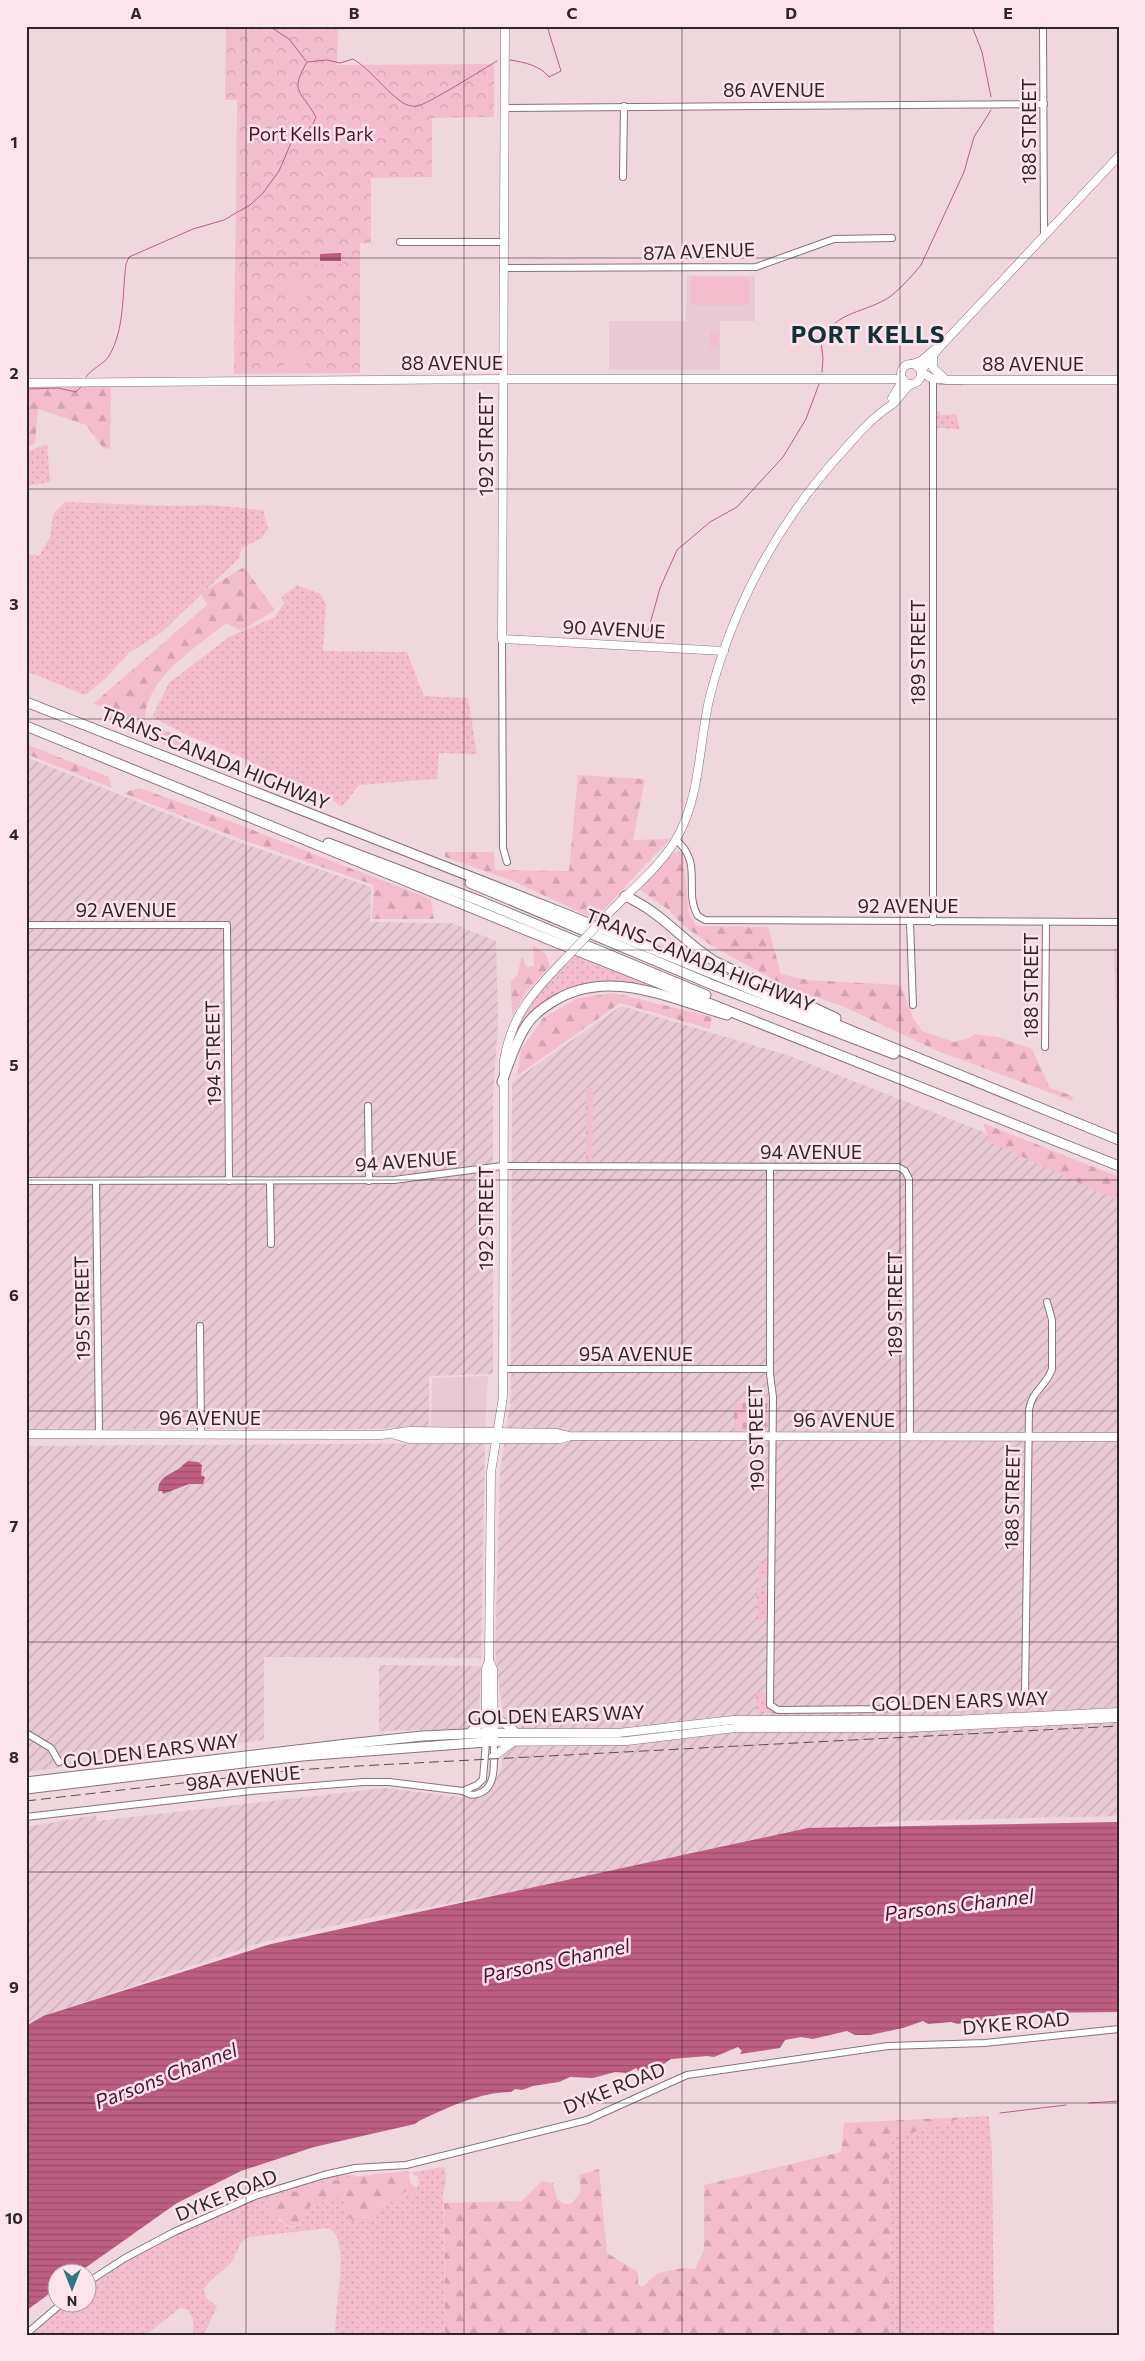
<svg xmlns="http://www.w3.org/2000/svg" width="1145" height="2361" font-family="Commissioner,sans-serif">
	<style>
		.built { fill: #e9c9d3 }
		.industrial { fill: url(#industrial-furrows) }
		.grass { fill: url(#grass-dots) }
		.forest { fill: url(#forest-firs) }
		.cemetery { fill: url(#cemetery-stones) }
		.park { fill: url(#park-crowns) }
		.garden { fill: #f4bdce }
		.water { fill: url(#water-rules) }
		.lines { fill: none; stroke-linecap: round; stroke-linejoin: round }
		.stream { stroke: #be5e82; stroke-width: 1 }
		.minor-casing { stroke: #887379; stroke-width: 8 }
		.major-casing { stroke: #887379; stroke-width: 9 }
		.highway-casing { stroke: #887379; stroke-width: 11 }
		.minor { stroke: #fff; stroke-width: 6 }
		.major { stroke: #fff; stroke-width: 8 }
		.highway { stroke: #fff; stroke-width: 9 }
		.rail { stroke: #584c4f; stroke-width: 1; stroke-dasharray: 10 5; stroke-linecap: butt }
		.major-bridge-casing { stroke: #887379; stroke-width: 9; stroke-linecap: butt }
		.major-bridge { stroke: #fff; stroke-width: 8 }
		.grid { fill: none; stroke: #2f2629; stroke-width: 1; stroke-opacity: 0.55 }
		.labels { text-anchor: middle; stroke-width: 5; stroke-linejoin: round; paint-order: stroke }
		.street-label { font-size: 19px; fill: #2f2629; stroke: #fde4ec }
		.park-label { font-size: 19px; fill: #4f112c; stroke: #fde4ec }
		.water-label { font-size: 20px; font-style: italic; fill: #4f112c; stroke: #fde4ec }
		.district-label { font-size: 24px; font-weight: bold; letter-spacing: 1px; fill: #113338; stroke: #fde4ec }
		.neatline { fill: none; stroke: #2f2629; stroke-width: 2 }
		.grid-label { font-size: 16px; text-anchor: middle; font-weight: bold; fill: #2f2629 }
	</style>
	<defs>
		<pattern id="industrial-furrows" width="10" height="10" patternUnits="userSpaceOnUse" patternTransform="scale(1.25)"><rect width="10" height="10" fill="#e9c9d3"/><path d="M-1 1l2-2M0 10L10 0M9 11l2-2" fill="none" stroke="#c8acb5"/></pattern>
		<pattern id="grass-dots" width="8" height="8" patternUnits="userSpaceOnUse" patternTransform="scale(1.25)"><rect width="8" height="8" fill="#f4bdce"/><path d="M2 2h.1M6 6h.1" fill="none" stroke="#d2a2b1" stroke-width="1.8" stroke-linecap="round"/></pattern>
		<pattern id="forest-firs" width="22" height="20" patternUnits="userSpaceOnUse" patternTransform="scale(1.25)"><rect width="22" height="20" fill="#f4bdce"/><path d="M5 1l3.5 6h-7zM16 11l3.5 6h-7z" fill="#d2a2b1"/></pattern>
		<pattern id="cemetery-stones" width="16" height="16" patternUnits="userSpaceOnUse" patternTransform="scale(1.25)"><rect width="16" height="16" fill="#f4bdce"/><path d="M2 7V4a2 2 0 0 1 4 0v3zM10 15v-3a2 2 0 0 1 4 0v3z" fill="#d2a2b1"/></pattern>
		<pattern id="park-crowns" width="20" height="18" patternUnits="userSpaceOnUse" patternTransform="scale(1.25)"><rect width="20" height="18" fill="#f4bdce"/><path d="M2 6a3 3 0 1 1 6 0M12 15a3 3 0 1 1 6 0" fill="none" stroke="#d2a2b1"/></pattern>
		<pattern id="water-rules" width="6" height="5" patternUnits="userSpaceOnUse" patternTransform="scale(1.25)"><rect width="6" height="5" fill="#be5e82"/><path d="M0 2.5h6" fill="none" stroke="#9b4d6a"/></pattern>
	</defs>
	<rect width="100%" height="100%" fill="#f0d7de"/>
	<g class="built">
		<path d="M687 275 755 276V321H720V370H609V321H686Z"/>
		<path d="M488 1376 485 1428 431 1427 432 1378Z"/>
	</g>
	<g class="industrial">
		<path d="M26 757 233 840 371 887 370 922 451 923 496 941 498 1023 493 1096V1374L429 1376V1427L372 1429H26Z"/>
		<path d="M621 1006 787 1055 1119 1185V1816L897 1821 368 1918 263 1942 43 2016 26 2025V1827L96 1815 97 1821 385 1788 467 1798 497 1778 502 1767 503 1715 495 1650 500 1473 511 1397 512 1082Z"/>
		<path d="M485 1443 481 1658 264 1657V1740L26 1772V1446Z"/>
		<path d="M379 1665 481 1666 479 1715 465 1729 379 1731Z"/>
	</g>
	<g class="grass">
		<path d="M936 411H939L941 415 956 414 960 429 936 428Z"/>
		<path d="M47 444 50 482 26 486V452Z"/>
		<path d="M65 502 172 506 210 505 263 510 268 528 262 538 242 548 239 558 162 632 129 653 106 678 85 695 26 671V555H39L50 538 53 514Z"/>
		<path d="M297 585 320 594 326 604 323 651 407 652 424 696 468 698 477 754 439 753 437 779 359 785 342 807 327 796 301 789 248 760 187 735 152 717 169 683 229 637 275 617 284 603 281 597Z"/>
		<path d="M572 955 670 994C631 984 586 971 551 999 537 1010 527 1028 515 1041L512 1040 515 1029 540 988 551 981 562 965Z"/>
		<path d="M759 1561 768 1563V1577L763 1581 759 1582Z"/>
		<path d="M757 1588 765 1589 768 1594V1619L757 1621Z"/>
		<path d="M756 1692 767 1694 768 1705 775 1713H756Z"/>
		<path d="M739 1723H933L747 1725 629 1737 684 1727Z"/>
		<path d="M989 2116 992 2151 994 2335H888L891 2213 888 2166 893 2138 966 2117Z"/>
		<path d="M443 2167 445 2169 446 2183 443 2192 445 2335H335C335 2305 345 2268 338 2240 337 2234 333 2232 329 2228L249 2237C238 2242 239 2250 233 2260 226 2271 211 2277 204 2289L206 2298 217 2306 204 2335H193V2319L188 2310 180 2308 146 2335H29L64 2304H88V2285C150 2242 222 2209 295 2187 316 2180 336 2171 358 2176L319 2184 266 2202C271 2208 279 2221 286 2226 298 2233 308 2214 310 2206L329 2200 331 2197 343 2198 347 2204V2215L374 2219 380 2207 406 2191 412 2197 419 2184 418 2176 412 2175 414 2172Z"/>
	</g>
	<g class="forest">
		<path d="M103 386 111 387 110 449 103 448 86 425 38 409 35 443 26 448V389Z"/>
		<path d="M244 567 275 610 241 631 226 623C195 649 145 677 145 722L218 754 211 762 114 725 104 707 93 704 207 605 201 593Z"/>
		<path d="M26 744 109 777 112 788 26 754Z"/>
		<path d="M578 775 645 779 633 840 670 839 595 919 513 881 445 857V852H494L495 870 569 871Z"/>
		<path d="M139 788C238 822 334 863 431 899L434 919H372L374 885 240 839 123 793Z"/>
		<path d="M679 851 683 855 689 913 696 926 768 927 781 974 807 980 901 985 913 1018 922 1031 954 1042 969 1038 974 1034 998 1037 1032 1049 1050 1088 1073 1096 1072 1101 938 1051 842 1006 787 987 712 946 683 925 669 910 640 890 668 855Z"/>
		<path d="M533 945 546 954 550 966 526 992 512 1017 511 982 518 974 521 958 523 957 526 967 534 966Z"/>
		<path d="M1114 948H1119V1109Z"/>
		<path d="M614 993 712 1017 710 1029 620 1003 517 1076 521 1050 543 1018 578 998Z"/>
		<path d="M586 1088H593L592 1161 586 1160Z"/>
		<path d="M983 1123 1119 1177V1201L990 1142Z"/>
		<path d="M966 2117 893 2138 888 2166 891 2213 889 2335H445L444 2203 522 2201 542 2181 553 2183 557 2199 564 2204H571L581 2192 579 2175 599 2169 607 2253 638 2272V2284L642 2287 658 2273 683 2268 695 2269 704 2250V2185L841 2152 844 2123Z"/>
		<path d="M407 2171 411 2172 409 2175 411 2184 417 2188 416 2197H412L406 2191 401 2195 398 2203H385L380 2207 374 2219 360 2217 353 2221 347 2215V2204L343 2198 332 2197 330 2200 310 2206C308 2214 300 2230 288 2226 284 2225 283 2220 279 2218 275 2215 268 2213 264 2211L269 2206 265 2201C284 2196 301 2189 320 2184 349 2176 378 2174 407 2171Z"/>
	</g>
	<path class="cemetery" d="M734 1403H769L768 1427 760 1432H734Z"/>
	<path class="park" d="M226 26H338L337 65 494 64V117L432 118V177L371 178V243H360V373L234 374 237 100H225Z"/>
	<g class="garden">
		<path d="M310 250 344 251V264L310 265Z"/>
		<path d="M691 277 749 278V305H691Z"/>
		<path d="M289 282H308C304 292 314 312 288 302L285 304 286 284Z"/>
		<path d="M710 332 719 333V348L710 347Z"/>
		<path d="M284 347C294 351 314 340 305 366L307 369H287L284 367Z"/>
	</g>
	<g class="water">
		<path d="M341 253V261H320V254Z"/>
		<path d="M188 1461 198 1462 202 1465 201 1475 205 1477 203 1484H189L163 1494 162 1491H158C158 1479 166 1476 175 1471 180 1469 183 1464 188 1461Z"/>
		<path d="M1119 1822V2012L1031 2013 994 2016 978 2022 975 2020 958 2024 951 2022 928 2024 923 2021 903 2028 870 2035H855L847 2031 813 2039 801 2037 785 2040 780 2048 740 2054 742 2051 738 2047 714 2057 707 2056 671 2059 664 2064 639 2071 636 2068 627 2073 615 2072 593 2078 570 2077 559 2082 533 2086 522 2090 515 2089 511 2092C481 2092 448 2107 419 2121L415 2124 314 2147 241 2171 177 2203 78 2273 58 2274 57 2288 26 2311V2026L43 2016 271 1944 808 1828Z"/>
	</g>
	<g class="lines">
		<g class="stream">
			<path d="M269 26 289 39 306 61"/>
			<path d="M972 26 982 52 991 97"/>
			<path d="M510 60C524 62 541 66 549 77L561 71 547 26"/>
			<path d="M822 372 823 358 821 342C833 311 867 313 891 296 902 287 912 276 921 265L964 172 974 137 991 110"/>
			<path d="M86 377C92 368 103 365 109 356 125 329 122 294 126 264L129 257 193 229 224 220 250 205 263 193 279 171 291 143 312 126 316 117C301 90 289 93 307 62L327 60 340 63 353 59C370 69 383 88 399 100 404 104 410 107 417 106 425 106 485 68 497 61"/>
			<path d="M939 384H961"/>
			<path d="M26 389 58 388 76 392 81 387"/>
			<path d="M648 631 660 588 677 550 710 522 737 507 783 457 806 419 819 384"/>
			<path d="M1089 2103 1119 2101"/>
			<path d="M1000 2113 1066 2105"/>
		</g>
		<defs>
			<g id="minor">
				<path d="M1043 26 1044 236"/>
				<path d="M504 108 1044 104"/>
				<path d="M623 177 624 106"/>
				<path d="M400 242H503"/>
				<path d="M503 268 756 267 834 239 892 238"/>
				<path d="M933 382V922"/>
				<path d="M502 639 503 848 507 862"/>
				<path d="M676 840C704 863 683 891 698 916L705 920 1119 922"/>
				<path d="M910 922 913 1005"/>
				<path d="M26 925H227L229 1181"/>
				<path d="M1045 1047 1046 922"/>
				<path d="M368 1106 369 1181"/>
				<path d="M770 1167V1374L773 1397 770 1705 778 1710 884 1709 901 1702"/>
				<path d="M26 1181 394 1180 502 1166 898 1167 905 1171 909 1179 910 1437"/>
				<path d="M96 1181 99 1434"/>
				<path d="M270 1181 271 1244"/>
				<path d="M200 1326 201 1434"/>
				<path d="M503 1369H770"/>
				<path d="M1021 1699 1025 1694 1029 1410C1031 1392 1047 1385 1052 1369V1320L1047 1302"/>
				<path d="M26 1733 51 1748 59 1762"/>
				<path d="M463 1791 477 1785 483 1779 486 1742"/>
				<path d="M26 1817 251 1791 363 1782H389L463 1791C468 1794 471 1796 477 1794 499 1789 493 1758 494 1742"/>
				<path d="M88 2282 125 2258 174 2232 255 2196 324 2175 355 2168 406 2165 587 2120 687 2075 888 2046 985 2043 1119 2029"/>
				<path d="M26 2334 61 2304"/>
			</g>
			<g id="major">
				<path d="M505 26 502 639 724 651"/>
				<path d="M933 357V368L943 377"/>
				<circle cx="911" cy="374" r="10"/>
				<path d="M912 364 921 361 935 349"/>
				<path d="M921 371 939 348 1119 156"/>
				<path d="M922 373 931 378 947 380H1119"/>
				<path d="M26 383 502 379H902"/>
				<path d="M892 398 903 380"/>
				<path d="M608 914C632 889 664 864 680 832 701 790 699 741 710 696 733 605 780 519 844 450 858 434 873 417 890 406 899 400 903 390 911 384"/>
				<path d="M563 961C532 993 512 1015 504 1060L503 1397 491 1472 489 1660 486 1669V1742L627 1741 735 1728H910L1119 1718"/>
				<path d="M26 1434 381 1435 409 1431 556 1433 569 1436 1119 1437"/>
				<path d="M395 1435 409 1439H560L568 1437"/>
				<path d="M489 1660 493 1669 494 1737"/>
				<path d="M494 1716 516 1732"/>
				<path d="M487 1733H618L733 1720H952L1119 1712"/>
				<path d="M493 1757 513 1742"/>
			</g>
			<g id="highway">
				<path d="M26 702 566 914 1119 1140"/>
				<path d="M26 726 555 942 1119 1166"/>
				<path d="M328 843 480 901 706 995"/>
				<path d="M470 883 713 985 894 1054"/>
				<path d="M625 896C663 913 680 939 714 961L836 1018"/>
				<path d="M502 1082C509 1063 515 1043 526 1026 532 1016 544 1007 554 1001 610 967 670 999 727 1015"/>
				<path d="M470 1733 487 1716"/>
				<path d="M26 1782 347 1744 422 1736 487 1733"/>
				<path d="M26 1789 302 1756 486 1742"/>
			</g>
		</defs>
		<use href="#minor" class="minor-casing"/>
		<use href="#major" class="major-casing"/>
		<use href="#highway" class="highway-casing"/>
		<use href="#minor" class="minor"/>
		<use href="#major" class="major"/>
		<use href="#highway" class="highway"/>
		<path class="rail" d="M26 1801 296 1770 358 1766 1119 1726"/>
		<defs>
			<path id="major-bridge" d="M563 961 608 914"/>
		</defs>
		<use href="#major-bridge" class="major-bridge-casing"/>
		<use href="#major-bridge" class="major-bridge"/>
	</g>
	<path class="grid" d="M246 26V2335M464 26V2335M682 26V2335M900 26V2335M26 258H1119M26 489H1119M26 719H1119M26 950H1119M26 1180H1119M26 1411H1119M26 1642H1119M26 1872H1119M26 2103H1119"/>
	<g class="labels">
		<g class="street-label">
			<text x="774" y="97">86 AVENUE</text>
			<text transform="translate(1029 131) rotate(-90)" y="7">188 STREET</text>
			<text transform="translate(699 251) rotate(-2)" y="7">87A AVENUE</text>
			<text x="452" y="370">88 AVENUE</text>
			<text x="1033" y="371">88 AVENUE</text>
			<text transform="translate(486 444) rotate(-90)" y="7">192 STREET</text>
			<text transform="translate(614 629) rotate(3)" y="7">90 AVENUE</text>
			<text transform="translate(918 652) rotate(-90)" y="7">189 STREET</text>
			<text transform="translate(215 758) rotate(22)" y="7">TRANS-CANADA HIGHWAY</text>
			<text x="908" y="913">92 AVENUE</text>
			<text x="126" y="917">92 AVENUE</text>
			<text transform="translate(700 960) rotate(22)" y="7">TRANS-CANADA HIGHWAY</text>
			<text transform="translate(1031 985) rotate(-90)" y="7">188 STREET</text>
			<text transform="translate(213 1053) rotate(-91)" y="7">194 STREET</text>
			<text x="811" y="1159">94 AVENUE</text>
			<text transform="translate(406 1161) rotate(-4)" y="7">94 AVENUE</text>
			<text transform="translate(486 1218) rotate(-90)" y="7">192 STREET</text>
			<text transform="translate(895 1304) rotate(-90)" y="7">189 STREET</text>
			<text transform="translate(82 1308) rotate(-91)" y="7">195 STREET</text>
			<text x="636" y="1361">95A AVENUE</text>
			<text x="210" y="1425">96 AVENUE</text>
			<text x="844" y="1427">96 AVENUE</text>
			<text transform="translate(756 1438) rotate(-91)" y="7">190 STREET</text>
			<text transform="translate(1012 1497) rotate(-89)" y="7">188 STREET</text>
			<text transform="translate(960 1701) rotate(-2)" y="7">GOLDEN EARS WAY</text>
			<text transform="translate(556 1715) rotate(-2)" y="7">GOLDEN EARS WAY</text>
			<text transform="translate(151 1751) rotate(-7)" y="7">GOLDEN EARS WAY</text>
			<text transform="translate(243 1778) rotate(-6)" y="7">98A AVENUE</text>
			<text transform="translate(1016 2023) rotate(-5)" y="7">DYKE ROAD</text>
			<text transform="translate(614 2088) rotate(-22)" y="7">DYKE ROAD</text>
			<text transform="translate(226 2195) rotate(-22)" y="7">DYKE ROAD</text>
		</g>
		<g class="park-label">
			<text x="311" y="141">Port Kells Park</text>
		</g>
		<g class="water-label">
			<text transform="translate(959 1905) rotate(-7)" y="7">Parsons Channel</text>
			<text transform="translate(556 1961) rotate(-12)" y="7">Parsons Channel</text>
			<text transform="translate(166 2076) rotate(-21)" y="7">Parsons Channel</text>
		</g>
		<g class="district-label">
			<text x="868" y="343">PORT KELLS</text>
		</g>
	</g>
	<rect width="1145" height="2361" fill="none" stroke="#fde4ec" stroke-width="55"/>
	<g transform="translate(72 2288) rotate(180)"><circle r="24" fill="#fde4ec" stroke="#ab989e"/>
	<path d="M0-4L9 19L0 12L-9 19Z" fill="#2f7781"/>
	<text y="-8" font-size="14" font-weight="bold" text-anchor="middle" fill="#2f2629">N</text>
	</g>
	<rect x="28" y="28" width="1090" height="2306" class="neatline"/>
	<g class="grid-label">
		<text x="136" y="19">A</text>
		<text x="354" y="19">B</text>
		<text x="572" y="19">C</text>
		<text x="791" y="19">D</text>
		<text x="1008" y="19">E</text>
		<text x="14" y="148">1</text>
		<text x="14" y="379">2</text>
		<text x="14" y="610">3</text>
		<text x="14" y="840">4</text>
		<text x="14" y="1071">5</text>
		<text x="14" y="1301">6</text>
		<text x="14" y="1532">7</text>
		<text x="14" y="1763">8</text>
		<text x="14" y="1993">9</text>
		<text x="14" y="2224">10</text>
	</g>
</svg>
